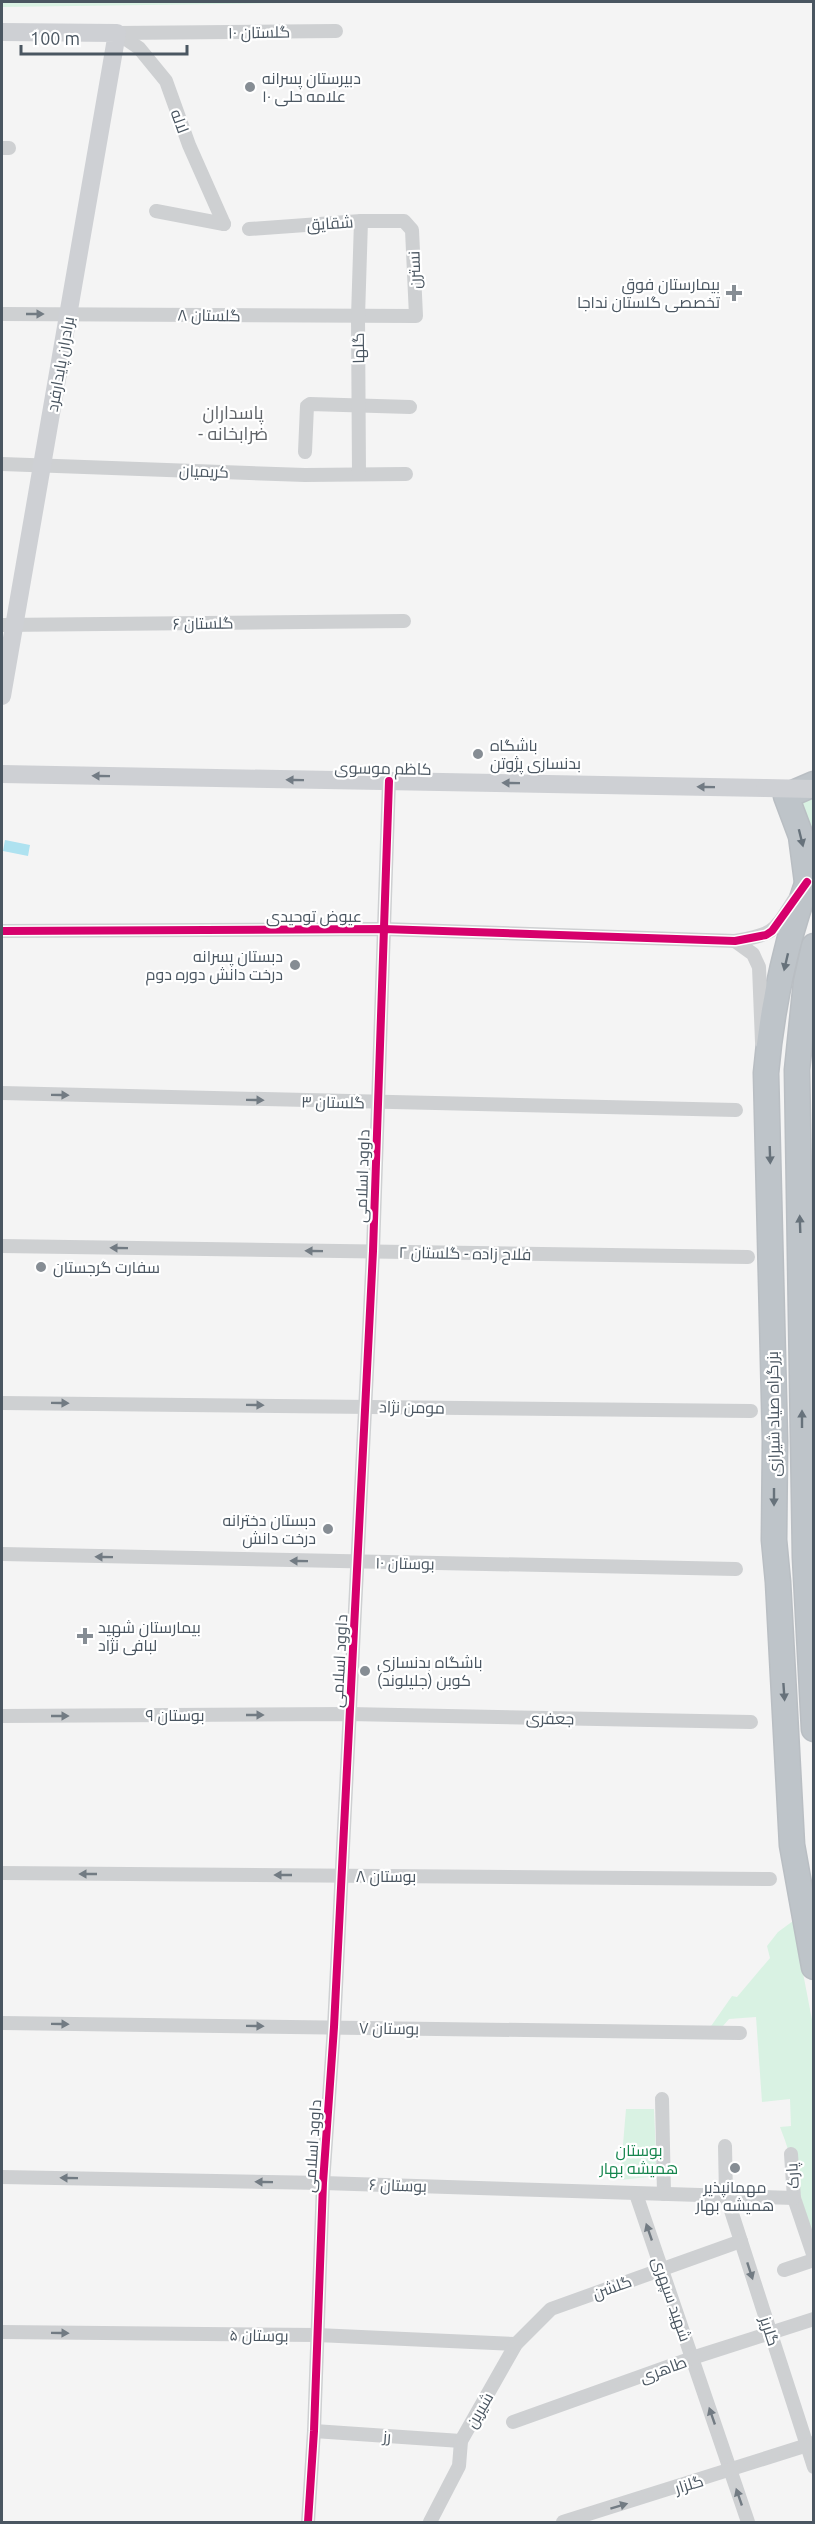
<svg xmlns="http://www.w3.org/2000/svg" width="815" height="2524" font-family="Ubuntu,Cairo,sans-serif">
	<style>
		.green { fill: #d9f2e3 }
		.water { fill: #aee2f0 }
		.lines { fill: none; stroke-linecap: round; stroke-linejoin: round }
		.highway-casing { stroke: #b9bec3; stroke-width: 27 }
		.street { stroke: #ced0d2; stroke-width: 14 }
		.secondary { stroke: #ced0d4; stroke-width: 18 }
		.highway { stroke: #bec4c9; stroke-width: 24 }
		.secondary-bridge { stroke: #ced0d4; stroke-width: 18 }
		.cycleway-casing { stroke: #fff; stroke-width: 11 }
		.cycleway { stroke: #d6006c; stroke-width: 8 }
		.oneway { fill: #727b83 }
		.oneway2 { fill: #727b84 }
		.oneway3 { fill: #67727b }
		.poi-dot { fill: #868d94; stroke: #fff; stroke-width: 2 }
		.labels { text-anchor: middle; stroke-width: 4.5; stroke-linejoin: round; paint-order: stroke }
		.street-label { font-size: 16px; fill: #4a5661; stroke: #fff }
		.poi-label { font-size: 16px; fill: #4a5661; stroke: #fff; text-anchor: start }
		.park-label { font-size: 16px; fill: #17864f; stroke: #fff }
		.neighbourhood-label { font-size: 18px; fill: #5f6368; stroke: #fff }
	</style>
	<rect width="100%" height="100%" fill="#f4f4f4"/>
	<g class="green">
		<path d="M2 2H362L2 7Z"/>
		<path d="M807 798H813V835L806 849 795 802Z"/>
		<path d="M793 1921 813 2025V2241C801 2203 795 2164 780 2127L791 2126 790 2099 762 2102 756 2017 729 2019 723 2026 709 2029 732 1996 737 1997 770 1958 767 1946 778 1932Z"/>
		<path d="M626 2109H654L657 2176 620 2180Z"/>
	</g>
	<path class="water" d="M5 840 30 845 28 856 3 851Z"/>
	<g class="lines">
		<defs>
			<g id="highway">
				<path d="M814 866C788 930 772 1004 766 1073L775 1441 774 1540 778 1582 792 1845 814 1967"/>
				<path d="M807 882 801 836 786 796 814 784"/>
				<path d="M814 946 806 982 797 1070 805 1557 814 1729"/>
			</g>
		</defs>
		<use href="#highway" class="highway-casing"/>
		<g class="street">
			<path d="M117 33 139 48 166 81 189 145 224 224"/>
			<path d="M117 33 336 31"/>
			<path d="M2 148H9"/>
			<path d="M156 211 224 224"/>
			<path d="M2 314 416 316 412 230 404 221H361L249 229"/>
			<path d="M305 452 307 406 310 404 410 407"/>
			<path d="M2 464 305 475 406 474"/>
			<path d="M359 474 358 317 361 221"/>
			<path d="M2 625 404 621"/>
			<path d="M2 931 383 929 735 941C774 934 773 933 794 900"/>
			<path d="M735 941 753 954 759 967 762 1042"/>
			<path d="M2 1093 736 1110"/>
			<path d="M2 1246 748 1257"/>
			<path d="M2 1403 751 1411"/>
			<path d="M2 1554 736 1569"/>
			<path d="M2 1716 349 1714 751 1722"/>
			<path d="M2 1873 770 1879"/>
			<path d="M2 2023 740 2033"/>
			<path d="M662 2099 664 2194"/>
			<path d="M725 2146 726 2195 814 2467"/>
			<path d="M791 2154 794 2198 814 2257"/>
			<path d="M2 2177 323 2183 794 2198"/>
			<path d="M636 2194 748 2522"/>
			<path d="M784 2270 814 2260"/>
			<path d="M2 2332 317 2335 516 2344"/>
			<path d="M513 2422 692 2358 814 2319"/>
			<path d="M314 2431 461 2441"/>
			<path d="M308 2522 314 2431 323 2183 334 2027 373 1251 389 781"/>
			<path d="M430 2522 459 2466 461 2441 516 2344 551 2309 741 2241"/>
			<path d="M563 2522 814 2443"/>
		</g>
		<g class="secondary">
			<path d="M2 32 117 33 2 696"/>
			<path d="M2 774 765 788"/>
		</g>
		<use href="#highway" class="highway"/>
		<path class="secondary-bridge" d="M765 788 814 789"/>
		<defs>
			<g id="cycleway">
				<path d="M2 931 383 929 735 941 766 935 772 931 807 882"/>
				<path d="M308 2522 314 2431 323 2183 334 2027 373 1251 389 781"/>
			</g>
		</defs>
		<use href="#cycleway" class="cycleway-casing"/>
		<use href="#cycleway" class="cycleway"/>
	</g>
	<defs><path id="oneway-solid" d="M-6-.8H1V-3.2L6.5 0L1 3.2V.8H-6Z" transform="scale(1.5)"/></defs>
	<g class="oneway">
		<use href="#oneway-solid" transform="translate(35 314)"/>
		<use href="#oneway-solid" transform="translate(60 1095) rotate(1)"/>
		<use href="#oneway-solid" transform="translate(255 1100) rotate(1)"/>
		<use href="#oneway-solid" transform="translate(119 1248) rotate(-179)"/>
		<use href="#oneway-solid" transform="translate(314 1251) rotate(-179)"/>
		<use href="#oneway-solid" transform="translate(60 1403) rotate(1)"/>
		<use href="#oneway-solid" transform="translate(255 1405) rotate(1)"/>
		<use href="#oneway-solid" transform="translate(104 1557) rotate(-179)"/>
		<use href="#oneway-solid" transform="translate(299 1561) rotate(-179)"/>
		<use href="#oneway-solid" transform="translate(255 1715)"/>
		<use href="#oneway-solid" transform="translate(60 1716)"/>
		<use href="#oneway-solid" transform="translate(88 1874) rotate(-180)"/>
		<use href="#oneway-solid" transform="translate(283 1875) rotate(-180)"/>
		<use href="#oneway-solid" transform="translate(60 2024) rotate(1)"/>
		<use href="#oneway-solid" transform="translate(255 2026) rotate(1)"/>
		<use href="#oneway-solid" transform="translate(69 2178) rotate(-179)"/>
		<use href="#oneway-solid" transform="translate(264 2182) rotate(-179)"/>
		<use href="#oneway-solid" transform="translate(649 2232) rotate(-109)"/>
		<use href="#oneway-solid" transform="translate(750 2271) rotate(72)"/>
		<use href="#oneway-solid" transform="translate(60 2333) rotate(1)"/>
		<use href="#oneway-solid" transform="translate(712 2416) rotate(-109)"/>
		<use href="#oneway-solid" transform="translate(739 2497) rotate(-109)"/>
		<use href="#oneway-solid" transform="translate(619 2506) rotate(-17)"/>
	</g>
	<g class="oneway2">
		<use href="#oneway-solid" transform="translate(101 776) rotate(-179)"/>
		<use href="#oneway-solid" transform="translate(295 780) rotate(-179)"/>
		<use href="#oneway-solid" transform="translate(511 783) rotate(-179)"/>
		<use href="#oneway-solid" transform="translate(706 787) rotate(-179)"/>
	</g>
	<g class="oneway3">
		<use href="#oneway-solid" transform="translate(801 838) rotate(76)"/>
		<use href="#oneway-solid" transform="translate(786 962) rotate(103)"/>
		<use href="#oneway-solid" transform="translate(770 1155) rotate(88)"/>
		<use href="#oneway-solid" transform="translate(800 1224) rotate(-92)"/>
		<use href="#oneway-solid" transform="translate(802 1419) rotate(-90)"/>
		<use href="#oneway-solid" transform="translate(774 1497) rotate(90)"/>
		<use href="#oneway-solid" transform="translate(784 1692) rotate(86)"/>
	</g>
	<g class="poi-dot">
		<circle cx="250" cy="87" r="6"/>
		<path d="M731 284h6v6h6v6h-6v6h-6v-6h-6v-6h6z"/>
		<circle cx="478" cy="754" r="6"/>
		<circle cx="295" cy="965" r="6"/>
		<circle cx="41" cy="1267" r="6"/>
		<circle cx="328" cy="1529" r="6"/>
		<path d="M82 1627h6v6h6v6h-6v6h-6v-6h-6v-6h6z"/>
		<circle cx="365" cy="1671" r="6"/>
		<circle cx="735" cy="2168" r="6"/>
	</g>
	<g class="labels">
		<g class="street-label">
			<text transform="translate(259 32) rotate(-1)" y="6">گلستان ۱۰</text>
			<text transform="translate(180 121) rotate(70)" y="6">لاله</text>
			<text transform="translate(330 223) rotate(-4)" y="6">شقایق</text>
			<text transform="translate(414 270) rotate(-92)" y="6">نسترن</text>
			<text transform="translate(209 315) rotate(1)" y="6">گلستان ۸</text>
			<text transform="translate(358 348) rotate(-91)" y="6">گلها</text>
			<text transform="translate(60 364) rotate(-80)" y="6">برادران پایدارفرد</text>
			<text transform="translate(204 471) rotate(2)" y="6">کریمیان</text>
			<text transform="translate(203 623) rotate(-1)" y="6">گلستان ۶</text>
			<text transform="translate(383 768) rotate(1)" y="6">کاظم موسوی</text>
			<text x="314" y="922">عیوض توحیدی</text>
			<text transform="translate(333 1102) rotate(1)" y="6">گلستان ۳</text>
			<text transform="translate(362 1176) rotate(-88)" y="6">داوود اسلامی</text>
			<text transform="translate(465 1253) rotate(1)" y="6">فلاح زاده - گلستان ۲</text>
			<text transform="translate(412 1407) rotate(1)" y="6">مومن نژاد</text>
			<text transform="translate(773 1414) rotate(-91)" y="6">بزرگراه صیاد شیرازی</text>
			<text transform="translate(405 1563) rotate(1)" y="6">بوستان ۱۰</text>
			<text transform="translate(339 1661) rotate(-87)" y="6">داوود اسلامی</text>
			<text x="175" y="1721">بوستان ۹</text>
			<text transform="translate(550 1718) rotate(1)" y="6">جعفری</text>
			<text x="386" y="1882">بوستان ۸</text>
			<text transform="translate(389 2028) rotate(1)" y="6">بوستان ۷</text>
			<text transform="translate(312 2146) rotate(-86)" y="6">داوود اسلامی</text>
			<text transform="translate(792 2176) rotate(-94)" y="6">پارک</text>
			<text transform="translate(398 2185) rotate(2)" y="6">بوستان ۶</text>
			<text transform="translate(612 2287) rotate(-20)" y="6">گلشن</text>
			<text transform="translate(672 2299) rotate(71)" y="6">شهید سپهری</text>
			<text transform="translate(770 2331) rotate(72)" y="6">گلریز</text>
			<text transform="translate(259 2335) rotate(1)" y="6">بوستان ۵</text>
			<text transform="translate(663 2369) rotate(-20)" y="6">طاهری</text>
			<text transform="translate(479 2410) rotate(-60)" y="6">شیرین</text>
			<text transform="translate(387 2436) rotate(4)" y="6">رز</text>
			<text transform="translate(689 2484) rotate(-17)" y="6">گلزار</text>
		</g>
		<g class="poi-label">
			<text x="262" y="84">دبیرستان پسرانه<tspan x="262" dy="18">علامه حلی ۱۰</tspan></text>
			<text x="720" y="290" text-anchor="end">بیمارستان فوق<tspan x="720" dy="18">تخصصی گلستان نداجا</tspan></text>
			<text x="490" y="751">باشگاه<tspan x="490" dy="18">بدنسازی پژوتن</tspan></text>
			<text x="283" y="962" text-anchor="end">دبستان پسرانه<tspan x="283" dy="18">درخت دانش دوره دوم</tspan></text>
			<text x="53" y="1273">سفارت گرجستان</text>
			<text x="316" y="1526" text-anchor="end">دبستان دخترانه<tspan x="316" dy="18">درخت دانش</tspan></text>
			<text x="98" y="1633">بیمارستان شهید<tspan x="98" dy="18">لبافی نژاد</tspan></text>
			<text x="377" y="1668">باشگاه بدنسازی<tspan x="377" dy="18">کوبن (جلیلوند)</tspan></text>
			<text x="735" y="2193" text-anchor="middle">مهمانپذیر<tspan x="735" dy="18">همیشه بهار</tspan></text>
		</g>
		<g class="park-label">
			<text x="639" y="2156">بوستان<tspan x="639" dy="18">همیشه بهار</tspan></text>
		</g>
		<g class="neighbourhood-label">
			<text x="233" y="419">پاسداران<tspan x="233" dy="21">- ضرابخانه</tspan></text>
		</g>
	</g>
	<rect width="815" height="2524" fill="none" stroke="#4a5661" stroke-width="6"/>
	<path d="M21 45v9h166v-9" fill="none" stroke="#4a5661" stroke-width="3"/>
	<text x="30" y="45" font-size="18" fill="#4a5661" stroke="#ffffff" stroke-width="4.5" paint-order="stroke">100 m</text>
</svg>
